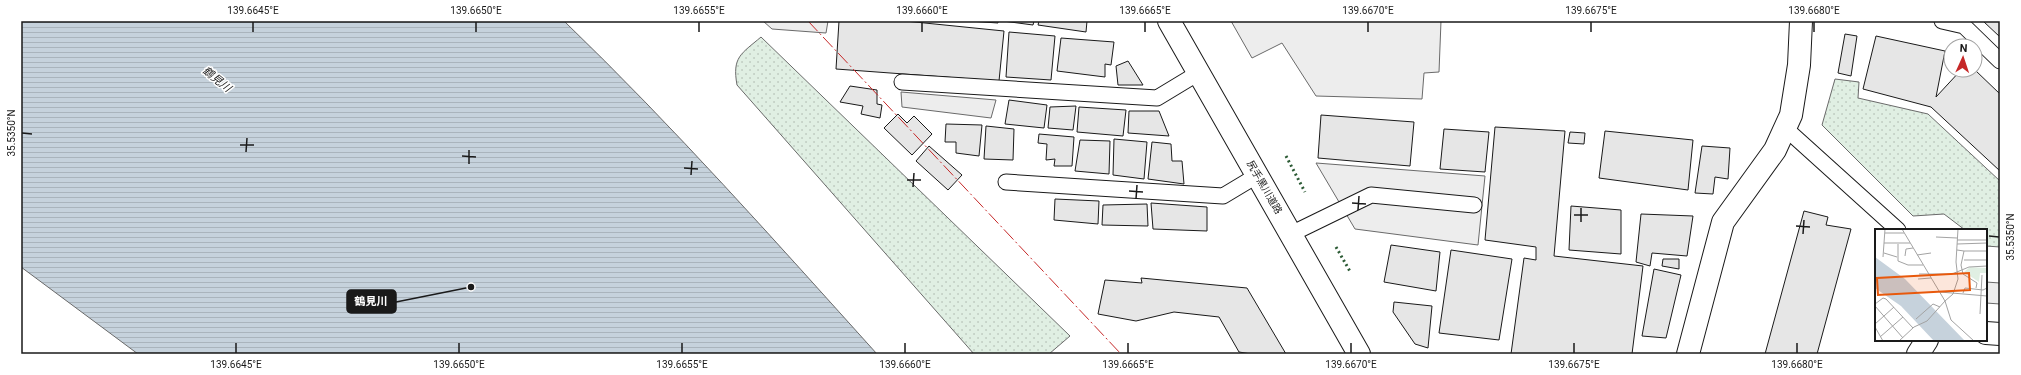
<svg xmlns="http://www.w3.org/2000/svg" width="2021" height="375" font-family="Roboto,'Noto Sans JP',sans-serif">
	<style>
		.grass { fill: url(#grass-dots); stroke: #6a6a6a }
		.parking { fill: #ededed; stroke: #6a6a6a }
		.water { fill: url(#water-rules); stroke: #6a6a6a }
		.building { fill: #e6e6e6; stroke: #1a1a1a }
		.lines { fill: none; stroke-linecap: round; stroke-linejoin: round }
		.service-casing { stroke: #1a1a1a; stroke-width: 17 }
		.minor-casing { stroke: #1a1a1a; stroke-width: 24 }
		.tertiary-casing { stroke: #1a1a1a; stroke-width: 24 }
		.primary-casing { stroke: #1a1a1a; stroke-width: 24 }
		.service { stroke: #fff; stroke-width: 15 }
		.minor { stroke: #fff; stroke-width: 22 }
		.tertiary { stroke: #fff; stroke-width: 22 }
		.primary { stroke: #fff; stroke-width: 22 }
		.hedge { stroke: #2b5a34; stroke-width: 3; stroke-dasharray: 2 3; stroke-linecap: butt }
		.power { stroke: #c62828; stroke-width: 1; stroke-dasharray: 14 3 2 3; stroke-linecap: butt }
		.ticks { fill: none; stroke: #1a1a1a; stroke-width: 1.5 }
		.labels { text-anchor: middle; stroke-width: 3; stroke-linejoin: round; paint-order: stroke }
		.street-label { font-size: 10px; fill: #1a1a1a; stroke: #fff }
		.water-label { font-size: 11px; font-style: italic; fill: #1a1a1a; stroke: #fff }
		.inset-road { fill: none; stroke: #a3a3a3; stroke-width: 1 }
		.view { fill: #e8590c; fill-opacity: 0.15; stroke: #e8590c; stroke-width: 2 }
		.inset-edge { fill: none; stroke: #1a1a1a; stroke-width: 2 }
		.leader { fill: none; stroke: #1a1a1a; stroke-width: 1.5 }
		.callout-dot { fill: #1a1a1a; stroke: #fff; stroke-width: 1.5 }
		.callout { fill: #1a1a1a; stroke: #1a1a1a; stroke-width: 1.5 }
		.callout-label { font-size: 11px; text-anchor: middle; font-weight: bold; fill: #fff }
		.neatline { fill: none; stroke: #1a1a1a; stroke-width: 1.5 }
		.ticks-label { font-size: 10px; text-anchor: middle; fill: #1a1a1a }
	</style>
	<defs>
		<pattern id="grass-dots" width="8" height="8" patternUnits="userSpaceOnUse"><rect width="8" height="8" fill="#e0efe3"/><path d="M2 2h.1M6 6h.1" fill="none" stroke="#c0ccc2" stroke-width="1.8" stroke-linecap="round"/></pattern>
		<pattern id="water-rules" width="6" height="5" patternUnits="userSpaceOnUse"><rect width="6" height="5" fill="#c6d2dc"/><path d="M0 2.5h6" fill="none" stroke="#aab4bc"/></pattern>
	</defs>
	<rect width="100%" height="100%" fill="#fff"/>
	<g class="grass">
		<path d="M761 37 1070 336 1049 354H974L737 85C732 57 741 54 761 37Z"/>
		<path d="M1835 79 1859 82 1858 98 1928 114 2000 181V247L1986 246V230H1965L1944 214 1913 216 1822 125Z"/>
	</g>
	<g class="parking">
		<path d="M763 21H828L826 33 772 29Z"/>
		<path d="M1231 21H1441L1439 72 1424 73 1422 99 1316 96 1282 43 1252 58Z"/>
		<path d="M901 92 996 100 991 118 902 107Z"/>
		<path d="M1316 163 1485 176 1478 245 1355 229Z"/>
		<path d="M1986 282 2000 283V304L1986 303Z"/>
	</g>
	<path class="water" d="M21 21H564C674 127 775 241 877 354H138L21 267Z"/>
	<g class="building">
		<path d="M839 21H905L1004 31 999 81 836 69Z"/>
		<path d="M969 21H998V23Z"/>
		<path d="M1003 21H1034L1033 25Z"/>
		<path d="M1039 21H1087L1086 32 1038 25Z"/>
		<path d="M1983 21H2000V37Z"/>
		<path d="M1009 32 1055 36 1051 80 1006 77Z"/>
		<path d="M1845 34 1857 36 1851 76 1838 73Z"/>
		<path d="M1876 36 1945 51 1936 97 1961 70H1975L2000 94V171L1931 107 1863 89Z"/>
		<path d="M1061 38 1114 42 1111 65 1105 64V77L1057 71Z"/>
		<path d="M1128 61 1143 85H1118L1116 66Z"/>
		<path d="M850 86 877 90V104L882 105 880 118 861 114 863 106 840 102Z"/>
		<path d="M1009 100 1047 105 1044 128 1005 124Z"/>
		<path d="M1076 106 1073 130 1048 128 1050 107Z"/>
		<path d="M1079 107 1126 110 1123 136 1077 132Z"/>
		<path d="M1129 111H1159L1169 136 1128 133Z"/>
		<path d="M898 114 907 123 914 116 932 134 912 155 884 128Z"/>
		<path d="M1321 115 1414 122 1410 166 1318 158Z"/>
		<path d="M946 124 982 125 979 156 956 153V142H945Z"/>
		<path d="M986 126 1014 129 1013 160 984 159Z"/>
		<path d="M1495 127 1565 131 1554 256 1643 266 1632 354H1511L1524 258 1536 260V247L1485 240Z"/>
		<path d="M1444 129 1489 132 1485 172 1440 169Z"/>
		<path d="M1605 131 1693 140 1688 190 1599 178Z"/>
		<path d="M1570 132 1585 133 1584 144 1568 143Z"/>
		<path d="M1039 134 1074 137 1072 166H1054L1055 159 1046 160 1047 144 1038 143Z"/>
		<path d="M1114 139 1147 142 1144 179 1113 175Z"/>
		<path d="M1080 140 1110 141 1109 174 1075 171Z"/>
		<path d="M1152 142 1171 144 1172 161H1182L1184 184 1148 179Z"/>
		<path d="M929 146 962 175 948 190 916 161Z"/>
		<path d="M1702 146 1730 148 1728 179 1715 177 1713 194 1695 193Z"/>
		<path d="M1055 199 1099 201 1098 224 1054 220Z"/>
		<path d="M1151 203 1207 207V231L1153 229Z"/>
		<path d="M1147 204 1148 226 1102 225 1103 205Z"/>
		<path d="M1571 206 1621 210V254L1569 250Z"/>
		<path d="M1804 211 1828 217 1826 225 1851 229 1817 354H1765Z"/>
		<path d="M1641 214 1693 216 1687 256 1652 253 1650 266 1636 262Z"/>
		<path d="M1391 245 1440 252 1436 291 1384 282Z"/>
		<path d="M1451 250 1512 259 1499 340 1439 333Z"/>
		<path d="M1663 259H1679V269L1662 266Z"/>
		<path d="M1654 269 1681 275 1666 338 1642 336Z"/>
		<path d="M1141 278 1247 288 1286 354H1251L1239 352 1219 317 1174 312 1136 321 1098 314 1105 280 1142 283Z"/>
		<path d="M1394 302 1432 306 1428 348 1415 344 1393 312Z"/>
	</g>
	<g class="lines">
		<defs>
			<g id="service">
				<path d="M1942 21 1964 26 2000 61"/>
				<path d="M902 82 1157 98 1200 72"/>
				<path d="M1785 128 1898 230"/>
				<path d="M1006 182 1223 196 1258 175"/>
				<path d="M1291 234 1371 195 1474 205"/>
			</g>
			<g id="minor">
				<path d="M1986 333 2000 334"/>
				<path d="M1918 354 1927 340"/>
			</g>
			<path id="tertiary" d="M1688 354 1723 222 1775 150 1791 115 1799 65 1801 21"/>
			<path id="primary" d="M1169 21 1359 354"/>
		</defs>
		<use href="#service" class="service-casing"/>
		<use href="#minor" class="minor-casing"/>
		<use href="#tertiary" class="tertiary-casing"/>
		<use href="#primary" class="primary-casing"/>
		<use href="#service" class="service"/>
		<use href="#minor" class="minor"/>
		<use href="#tertiary" class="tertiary"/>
		<use href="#primary" class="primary"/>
		<g class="hedge">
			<path d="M1286 156 1305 192"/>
			<path d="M1336 247 1351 273"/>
		</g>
		<path class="power" d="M808 21 1121 354"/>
	</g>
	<path class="ticks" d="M253 32V22M476 32V22M699 32V22M922 32V22M1145 32V22M1368 32V22M1591 32V22M1814 32V22M22 133 32 134M240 145H254M246 152 247 138M462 156 476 157M469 164V150M684 168 698 169M691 175 692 161M907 180H921M913 187 914 173M1129 191 1143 192M1136 199 1137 185M1352 203 1366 204M1358 210 1359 196M1574 215H1588M1581 222V208M1796 226 1810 227M1803 234 1804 220M1989 236 1999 237M236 353V343M459 353V343M682 353V343M905 353V343M1128 353V343M1351 353V343M1574 353V343M1797 353V343"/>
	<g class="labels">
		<g class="street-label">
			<text transform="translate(1265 187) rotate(60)" y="4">尻手黒川道路</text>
		</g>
		<g class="water-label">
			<text transform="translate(217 79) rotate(39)" y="4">鶴見川</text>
		</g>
	</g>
	<g transform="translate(1875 229)">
		<rect width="112" height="112" fill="#fff"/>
		<path d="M95 38 111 39V44H105L104 53 89 43Z" fill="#e0efe3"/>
		<path d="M0 28 30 50 90 112H59L26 77 0 59Z" fill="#c6d2dc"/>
		<path class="inset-road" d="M27 0 70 72 76 91 99 112M10 4H29M61 8 82 9M82 11H112M9 14H35M23 15V32L33 36H48M82 15 112 14M82 21 89 22 86 36 88 45 102 54 101 59M89 22H112M9 24 22 28M42 26 56 24M30 27 31 20 38 19M8 28 10 0M89 31H112M44 45H77L94 38 112 37M43 50 56 49M65 63 112 67M88 64 90 59 108 61 112 59M70 72 78 65 83 50 81 33 83 0M0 75 8 69 11 70 38 99M0 77 28 109M105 85 107 46M41 90 58 75 65 78M0 95 19 78M0 98 8 112M5 108 28 88M24 112 39 98 52 92 70 72"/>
		<path class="view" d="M94 44 95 61 3 66 2 49Z"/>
		<rect width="112" height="112" class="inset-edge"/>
	</g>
	<path class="leader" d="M471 287L396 302"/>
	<circle class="callout-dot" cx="471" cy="287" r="4"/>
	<rect class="callout" x="347" y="290" width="49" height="23" rx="4"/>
	<g class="callout-label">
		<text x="371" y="305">鶴見川</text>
	</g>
	<rect width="2021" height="375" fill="none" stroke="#ffffff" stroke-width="44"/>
	<g transform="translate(1963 58) rotate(3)"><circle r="19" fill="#ffffff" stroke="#a3a3a3"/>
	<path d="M0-3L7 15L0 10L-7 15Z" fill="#c62828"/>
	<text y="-6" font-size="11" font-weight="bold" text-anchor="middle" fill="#1a1a1a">N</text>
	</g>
	<rect x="22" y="22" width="1977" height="331" class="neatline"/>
	<g class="ticks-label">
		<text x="253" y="14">139.6645°E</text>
		<text x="476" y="14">139.6650°E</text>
		<text x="699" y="14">139.6655°E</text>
		<text x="922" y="14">139.6660°E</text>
		<text x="1145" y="14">139.6665°E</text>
		<text x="1368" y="14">139.6670°E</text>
		<text x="1591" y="14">139.6675°E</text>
		<text x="1814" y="14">139.6680°E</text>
		<text transform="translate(11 133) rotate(-90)" y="4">35.5350°N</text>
		<text transform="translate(2010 237) rotate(-90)" y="4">35.5350°N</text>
		<text x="236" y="368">139.6645°E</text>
		<text x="459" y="368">139.6650°E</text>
		<text x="682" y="368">139.6655°E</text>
		<text x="905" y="368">139.6660°E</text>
		<text x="1128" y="368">139.6665°E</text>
		<text x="1351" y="368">139.6670°E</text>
		<text x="1574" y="368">139.6675°E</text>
		<text x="1797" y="368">139.6680°E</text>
	</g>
</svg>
